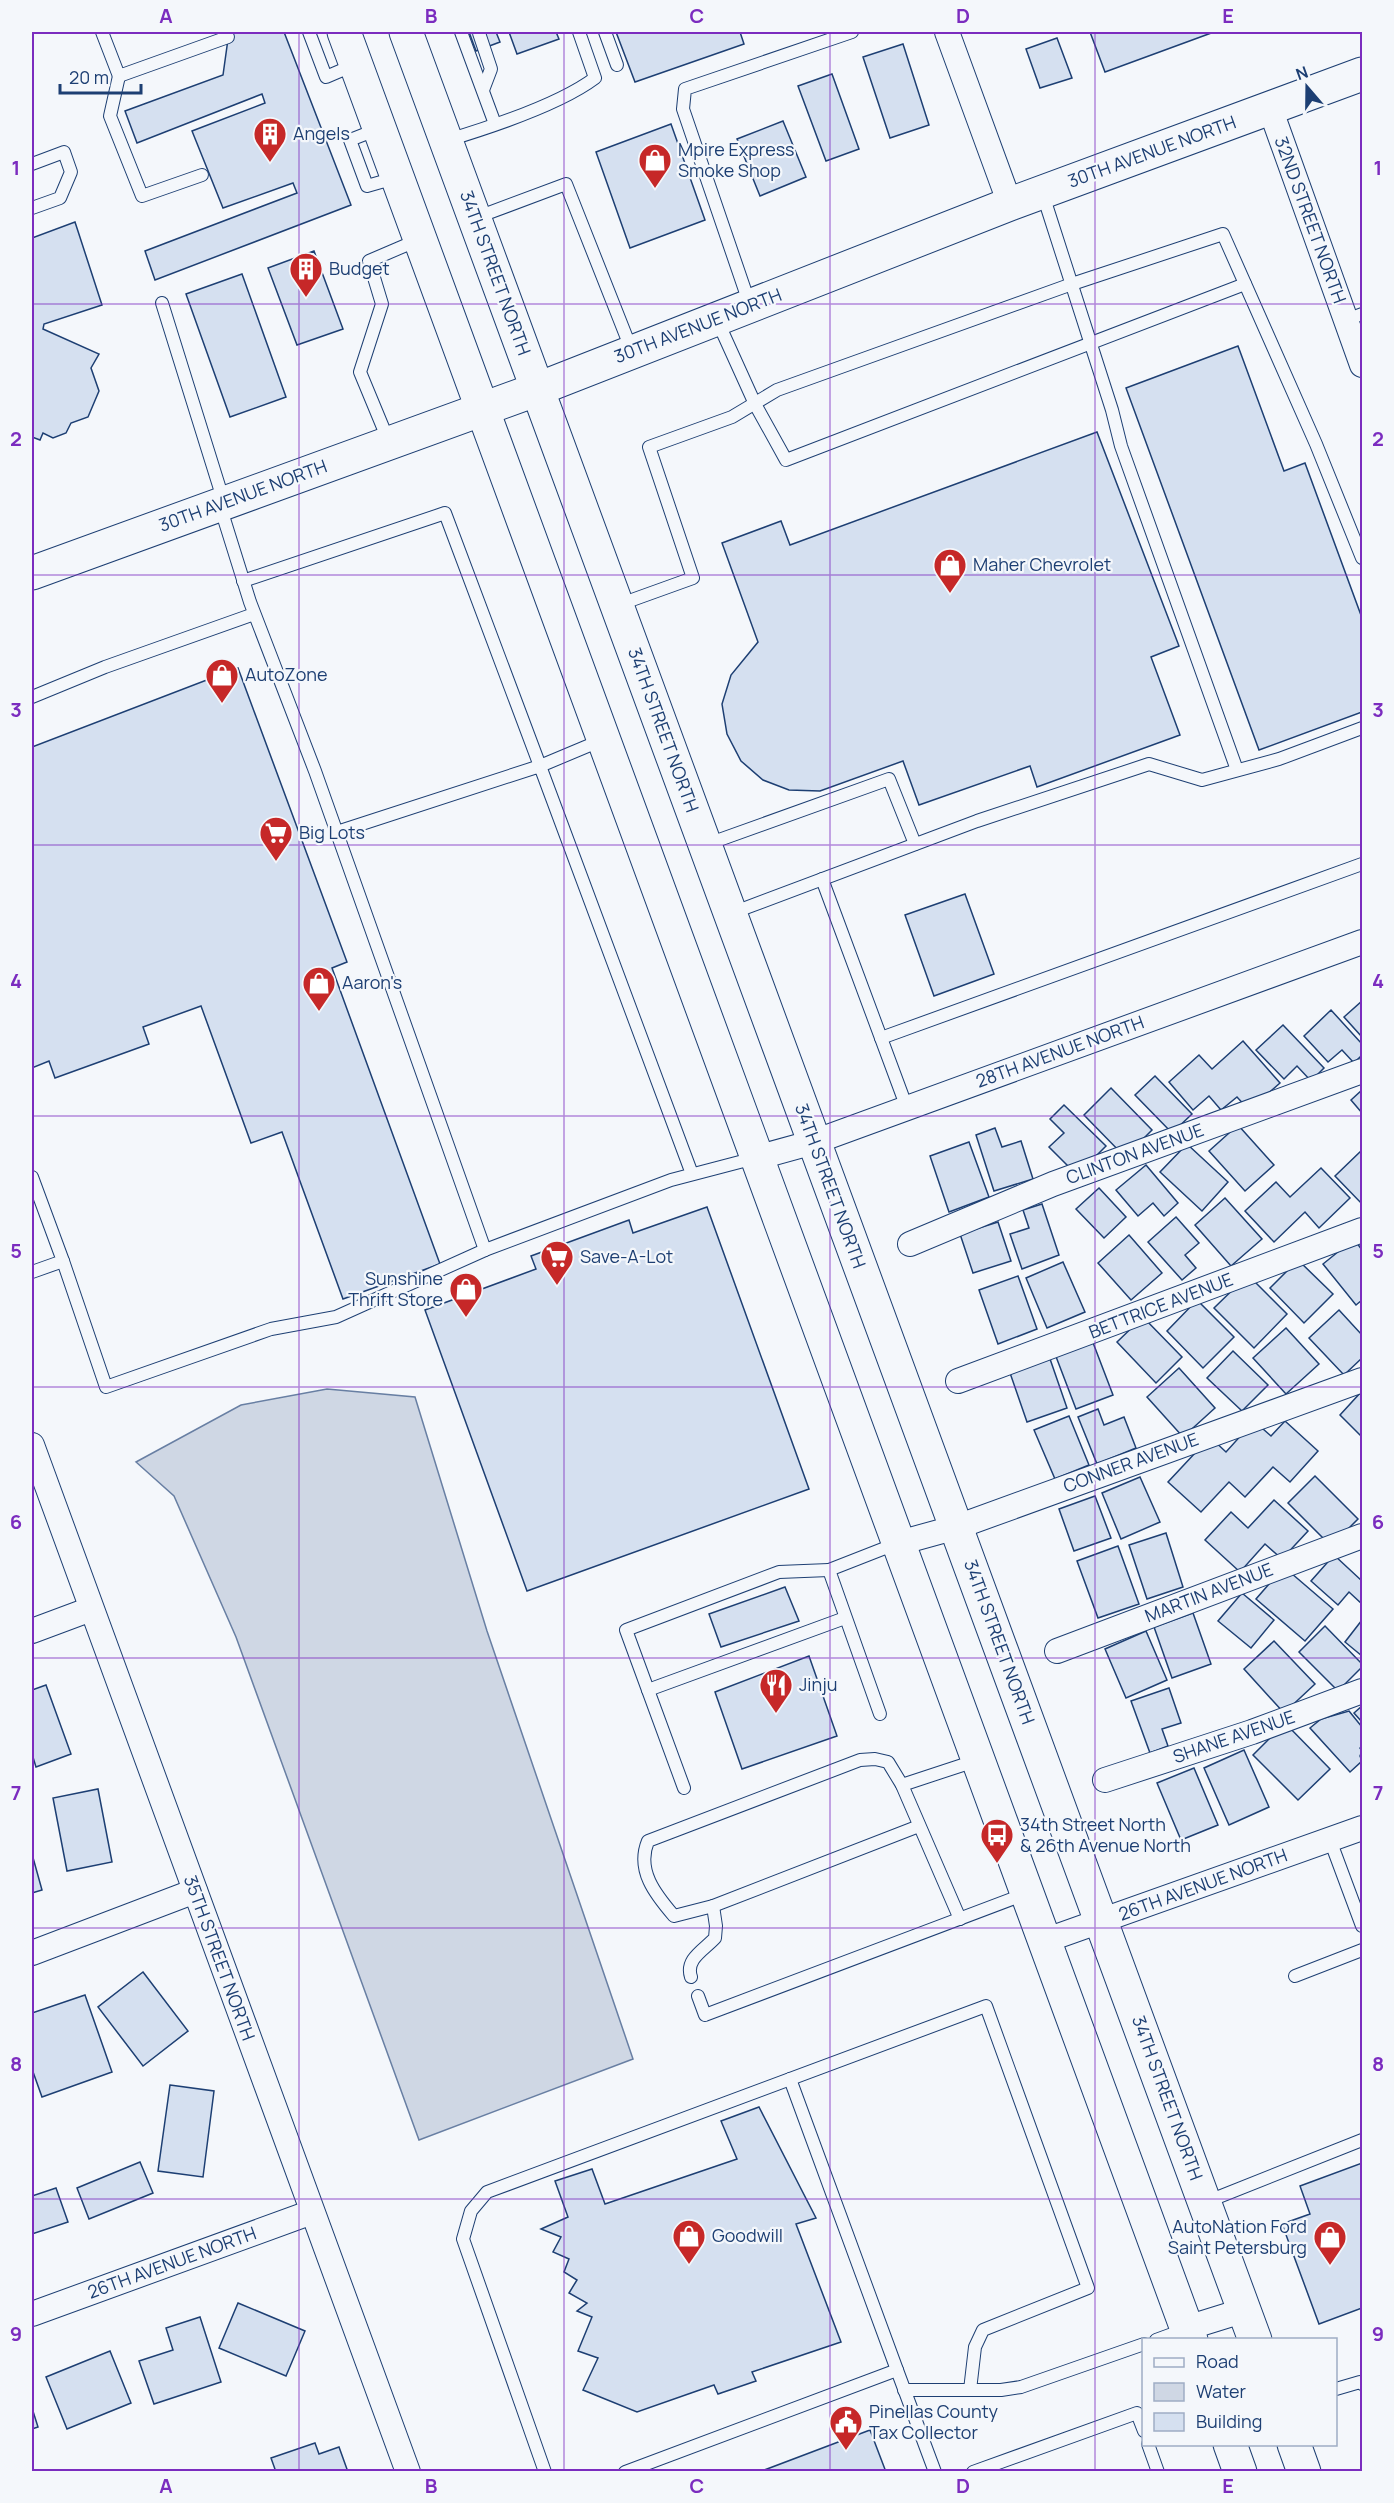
<svg xmlns="http://www.w3.org/2000/svg" width="1394" height="2503" font-family="Manrope,sans-serif">
	<style>
		.water { fill: #cfd7e4; stroke: #687fa3; stroke-width: 1.5 }
		.building { fill: #d5e0f0; stroke: #1d3f73; stroke-width: 1.5 }
		.lines { fill: none; stroke-linecap: round; stroke-linejoin: round }
		.lane-casing { stroke: #1d3f73; stroke-width: 14 }
		.street-casing { stroke: #1d3f73; stroke-width: 26 }
		.secondary-casing { stroke: #1d3f73; stroke-width: 35 }
		.highway-casing { stroke: #1d3f73; stroke-width: 35 }
		.lane { stroke: #f4f7fb; stroke-width: 12 }
		.street { stroke: #f4f7fb; stroke-width: 24 }
		.secondary { stroke: #f4f7fb; stroke-width: 33 }
		.highway { stroke: #f4f7fb; stroke-width: 33 }
		.grid { fill: none; stroke: #7b2cbf; stroke-width: 1.5; stroke-opacity: 0.55 }
		.labels { text-anchor: middle; stroke-width: 4.5; stroke-linejoin: round; paint-order: stroke }
		.poi-label { font-size: 18px; fill: #1d3f73; stroke: #f4f7fb; text-anchor: start }
		.street-label { font-size: 18px; fill: #1d3f73; stroke: #f4f7fb }
		.neatline { fill: none; stroke: #7b2cbf; stroke-width: 2 }
		.grid-label { font-size: 20px; text-anchor: middle; font-weight: bold; fill: #7b2cbf }
	</style>
	<rect width="100%" height="100%" fill="#f4f7fb"/>
	<path class="water" d="M327 1389 415 1397 487 1631 633 2059 419 2140 236 1637 174 1496 136 1462 241 1405Z"/>
	<g class="building">
		<path d="M229 32H284L351 205 155 280 145 251 297 193 293 183 223 208 192 131 265 103 262 94 137 143 125 111 223 75Z"/>
		<path d="M469 32H496L500 42 476 51Z"/>
		<path d="M509 32H556L559 39 517 54Z"/>
		<path d="M616 32H740L744 44 635 82Z"/>
		<path d="M1090 32H1214L1105 72Z"/>
		<path d="M1057 38 1072 78 1040 88 1026 49Z"/>
		<path d="M903 44 929 125 890 138 863 57Z"/>
		<path d="M832 74 859 149 826 161 798 86Z"/>
		<path d="M783 121 806 177 760 196 737 139Z"/>
		<path d="M671 124 705 220 630 248 596 152Z"/>
		<path d="M75 222 102 305 44 324 43 329 99 354 91 368 99 391 88 417 71 423 66 433 53 438 43 433 40 440 32 437V238Z"/>
		<path d="M314 251 343 329 297 345 268 268Z"/>
		<path d="M242 274 286 397 230 417 186 294Z"/>
		<path d="M1238 346 1284 471 1305 463 1362 618V712L1259 750 1126 388Z"/>
		<path d="M1097 432 1179 646 1151 657 1180 735 1037 787 1030 766 919 805 903 761 820 791 789 790 763 780 741 761 727 734 722 704 731 675 758 642 722 543 781 521 790 545Z"/>
		<path d="M238 668 347 962 332 968 440 1264 343 1299 282 1132 251 1143 201 1006 143 1027 149 1044 55 1078 49 1061 32 1068V747Z"/>
		<path d="M965 894 994 974 934 996 905 915Z"/>
		<path d="M1362 1001V1037L1344 1017Z"/>
		<path d="M1331 1010 1362 1044V1055L1354 1063 1342 1050 1328 1062 1304 1036Z"/>
		<path d="M1283 1025 1324 1068 1311 1081 1297 1066 1284 1079 1256 1050Z"/>
		<path d="M1243 1041 1280 1083 1249 1110 1237 1097 1221 1110 1209 1096 1193 1110 1169 1082 1199 1055 1212 1069Z"/>
		<path d="M1155 1076 1192 1114 1172 1133 1135 1095Z"/>
		<path d="M1111 1088 1152 1130 1125 1157 1084 1115Z"/>
		<path d="M1362 1090V1113L1351 1100Z"/>
		<path d="M1064 1105 1106 1146 1077 1175 1049 1147 1064 1133 1050 1119Z"/>
		<path d="M1238 1125 1274 1165 1245 1191 1209 1151Z"/>
		<path d="M995 1128 1002 1147 1021 1141 1033 1179 994 1191 976 1135Z"/>
		<path d="M969 1142 989 1197 949 1212 930 1156Z"/>
		<path d="M1187 1144 1228 1182 1202 1211 1160 1172Z"/>
		<path d="M1362 1150V1204L1335 1176Z"/>
		<path d="M1146 1165 1178 1203 1164 1216 1153 1203 1138 1216 1116 1190Z"/>
		<path d="M1321 1168 1350 1198 1319 1228 1305 1212 1274 1242 1245 1211 1276 1182 1290 1197Z"/>
		<path d="M1099 1188 1126 1217 1104 1238 1076 1209Z"/>
		<path d="M1225 1198 1262 1239 1231 1266 1195 1225Z"/>
		<path d="M1042 1204 1059 1255 1022 1269 1010 1234 1029 1228 1023 1210Z"/>
		<path d="M707 1207 809 1489 527 1591 425 1310 536 1269 531 1256 629 1220 633 1233Z"/>
		<path d="M1176 1217 1199 1243 1185 1255 1196 1268 1182 1280 1148 1242Z"/>
		<path d="M998 1222 1011 1261 973 1273 960 1234Z"/>
		<path d="M1129 1235 1162 1273 1131 1300 1098 1263Z"/>
		<path d="M1354 1239 1362 1250V1300L1356 1305 1323 1264Z"/>
		<path d="M1298 1260 1333 1294 1304 1323 1270 1288Z"/>
		<path d="M1063 1262 1085 1312 1047 1328 1026 1278Z"/>
		<path d="M1248 1275 1287 1314 1254 1348 1214 1308Z"/>
		<path d="M1018 1276 1037 1329 998 1344 979 1290Z"/>
		<path d="M1197 1300 1234 1337 1203 1368 1167 1331Z"/>
		<path d="M1339 1310 1362 1335V1358L1344 1375 1309 1338Z"/>
		<path d="M1143 1317 1182 1357 1156 1383 1117 1342Z"/>
		<path d="M1286 1328 1319 1364 1286 1394 1253 1358Z"/>
		<path d="M1092 1340 1113 1395 1076 1409 1055 1354Z"/>
		<path d="M1233 1351 1268 1385 1242 1411 1207 1378Z"/>
		<path d="M1049 1356 1067 1408 1027 1422 1009 1370Z"/>
		<path d="M1179 1368 1215 1408 1183 1437 1147 1397Z"/>
		<path d="M1362 1391V1437L1340 1415Z"/>
		<path d="M1098 1409 1104 1425 1124 1417 1136 1448 1097 1464 1078 1417Z"/>
		<path d="M1069 1416 1089 1465 1055 1479 1034 1430Z"/>
		<path d="M1254 1421 1271 1436 1285 1421 1318 1451 1290 1482 1273 1467 1245 1497 1229 1482 1201 1512 1168 1482 1210 1437 1226 1452Z"/>
		<path d="M1315 1476 1358 1519 1331 1546 1288 1503Z"/>
		<path d="M1140 1477 1160 1522 1121 1539 1102 1493Z"/>
		<path d="M1095 1496 1111 1538 1074 1551 1059 1509Z"/>
		<path d="M1274 1500 1308 1531 1282 1559 1265 1544 1240 1572 1205 1540 1231 1512 1248 1528Z"/>
		<path d="M1166 1533 1183 1587 1147 1599 1129 1545Z"/>
		<path d="M1118 1546 1139 1604 1098 1618 1077 1561Z"/>
		<path d="M1334 1555 1362 1581V1604L1349 1592 1338 1605 1311 1581Z"/>
		<path d="M1284 1567 1333 1609 1305 1641 1256 1599Z"/>
		<path d="M785 1587 799 1621 721 1647 709 1614Z"/>
		<path d="M1242 1593 1274 1620 1251 1648 1218 1621Z"/>
		<path d="M1193 1613 1211 1664 1172 1678 1154 1627Z"/>
		<path d="M1362 1620V1656L1345 1642Z"/>
		<path d="M1325 1626 1362 1664V1667L1338 1691 1299 1652Z"/>
		<path d="M1146 1631 1167 1680 1126 1698 1105 1649Z"/>
		<path d="M1274 1641 1315 1684 1284 1713 1244 1669Z"/>
		<path d="M809 1656 837 1736 742 1769 715 1692Z"/>
		<path d="M46 1685 71 1754 36 1767 32 1754V1690Z"/>
		<path d="M1169 1688 1181 1723 1162 1729 1168 1746 1150 1753 1131 1701Z"/>
		<path d="M1362 1706V1722L1354 1713Z"/>
		<path d="M1349 1711 1362 1727V1746L1360 1748 1362 1751 1360 1756 1362 1761 1350 1772 1310 1728 1321 1719Z"/>
		<path d="M1285 1723 1330 1769 1298 1800 1253 1755Z"/>
		<path d="M1244 1750 1269 1807 1229 1825 1204 1768Z"/>
		<path d="M1194 1768 1218 1825 1181 1840 1157 1783Z"/>
		<path d="M98 1789 112 1862 67 1871 53 1798Z"/>
		<path d="M32 1854 42 1890 32 1893Z"/>
		<path d="M143 1972 188 2031 143 2066 98 2007Z"/>
		<path d="M85 1995 112 2072 42 2097 32 2069V2013Z"/>
		<path d="M170 2085 214 2091 203 2177 158 2171Z"/>
		<path d="M759 2107 816 2218 796 2224 841 2342 752 2372 756 2381 718 2394 714 2385 637 2412 583 2390 598 2358 578 2351 592 2317 577 2311 587 2303 569 2293 577 2280 564 2272 569 2259 553 2252 561 2237 541 2229 568 2217 555 2181 592 2169 605 2204 737 2159 721 2121Z"/>
		<path d="M140 2162 153 2193 89 2219 77 2188Z"/>
		<path d="M1362 2163V2308L1319 2324 1282 2224 1310 2214 1300 2186Z"/>
		<path d="M56 2188 68 2222 32 2234V2196Z"/>
		<path d="M238 2303 305 2331 286 2376 219 2348Z"/>
		<path d="M200 2317 221 2382 154 2404 139 2361 173 2350 166 2328Z"/>
		<path d="M110 2351 131 2403 67 2429 46 2377Z"/>
		<path d="M32 2408 38 2427 32 2429Z"/>
		<path d="M870 2430 886 2472H759Z"/>
		<path d="M315 2443 319 2454 339 2447 348 2472H276L271 2458Z"/>
	</g>
	<g class="lines">
		<defs>
			<g id="lane">
				<path d="M102 32 119 76 228 37"/>
				<path d="M309 32 326 77 354 65"/>
				<path d="M461 32 495 124"/>
				<path d="M605 32 617 65"/>
				<path d="M479 33 491 69 483 90"/>
				<path d="M119 76 110 116 142 196 202 175"/>
				<path d="M378 129 350 140 367 186 395 178"/>
				<path d="M448 140C491 127 559 105 595 78L579 32"/>
				<path d="M32 164 64 152 71 172 60 198 32 208"/>
				<path d="M1043 195 1112 410 1121 446 1237 770"/>
				<path d="M475 218 566 184 632 351"/>
				<path d="M162 303 224 502"/>
				<path d="M750 305 683 109 685 89 852 32"/>
				<path d="M717 320 755 404 786 460 1245 284"/>
				<path d="M1346 320 1362 314"/>
				<path d="M389 442 360 372 382 304 369 261 418 240"/>
				<path d="M220 506 250 602 315 771 485 1250 671 1180 755 1158"/>
				<path d="M243 581 445 513 540 766 602 740"/>
				<path d="M618 605 693 578 649 447 732 417 777 390 1072 284 1223 234 1316 444 1362 558"/>
				<path d="M32 697 105 667 254 614"/>
				<path d="M337 832 540 766 692 1174"/>
				<path d="M705 845 889 779 915 844"/>
				<path d="M822 879 907 1108"/>
				<path d="M732 913 977 821 1149 764 1202 780 1279 759 1362 728"/>
				<path d="M881 1038 1362 864"/>
				<path d="M32 1177 63 1261 32 1272"/>
				<path d="M63 1261 106 1387 271 1329 336 1317 485 1250"/>
				<path d="M829 1570 779 1572 626 1630 648 1690 845 1618"/>
				<path d="M648 1690 684 1788"/>
				<path d="M880 1714 829 1570 898 1543"/>
				<path d="M902 1785 978 1760"/>
				<path d="M1330 1840 1362 1926"/>
				<path d="M713 1906 919 1826"/>
				<path d="M1295 1976 1362 1950"/>
				<path d="M691 1977C685 1959 704 1950 715 1938L716 1926 713 1906 674 1916C655 1894 636 1870 648 1841L860 1760 875 1759 888 1762 902 1785 960 1919"/>
				<path d="M698 1996 705 2015 1025 1894"/>
				<path d="M790 2079 897 2370"/>
				<path d="M1206 2202 1362 2140"/>
				<path d="M1156 2340 1186 2329"/>
				<path d="M1336 2389 1360 2382 1362 2384"/>
				<path d="M970 2390H1001L1021 2387 1144 2344"/>
				<path d="M1148 2444 1158 2472"/>
				<path d="M545 2472 463 2239 471 2211 487 2192 986 2006 1088 2288 983 2330 975 2347 970 2390H904"/>
				<path d="M625 2472 897 2370 935 2472"/>
				<path d="M973 2472 1137 2413 1144 2431"/>
			</g>
			<g id="street">
				<path d="M947 32 1010 204"/>
				<path d="M1270 108 1362 365"/>
				<path d="M756 1158 814 1142 1362 942"/>
				<path d="M910 1244 1053 1184 1362 1071"/>
				<path d="M958 1381 1362 1230"/>
				<path d="M32 1445 408 2472"/>
				<path d="M899 1543 957 1527 1362 1380"/>
				<path d="M32 1631 91 1609"/>
				<path d="M1057 1651 1362 1536"/>
				<path d="M1105 1780 1252 1732 1362 1691"/>
				<path d="M1044 1941 1362 1828"/>
				<path d="M32 1953 195 1891"/>
				<path d="M32 2314 312 2212"/>
				<path d="M1187 2328 1245 2310"/>
			</g>
			<path id="secondary" d="M32 573 538 389 1010 204 1362 74"/>
			<g id="highway">
				<path d="M344 32 1191 2340"/>
				<path d="M406 32 1255 2340"/>
				<path d="M1230 2444 1240 2472"/>
				<path d="M1294 2444 1304 2472"/>
			</g>
		</defs>
		<use href="#lane" class="lane-casing"/>
		<use href="#street" class="street-casing"/>
		<use href="#secondary" class="secondary-casing"/>
		<use href="#highway" class="highway-casing"/>
		<use href="#lane" class="lane"/>
		<use href="#street" class="street"/>
		<use href="#secondary" class="secondary"/>
		<use href="#highway" class="highway"/>
	</g>
	<path class="grid" d="M299 32V2472M564 32V2472M830 32V2472M1095 32V2472M32 304H1362M32 575H1362M32 845H1362M32 1116H1362M32 1387H1362M32 1658H1362M32 1928H1362M32 2199H1362"/>
	<defs>
		<symbol id="building-pin" viewBox="-11 -11 22 30"><path d="M0 17L-7.5 6A9.5 9.5 0 1 1 7.5 6Z" fill="#c62828" stroke="#f4f7fb"/><path d="M-4-6H4V6H1V3H-1V6H-4ZM-2.5-4.3h1.7v1.8h-1.7ZM.8-4.3h1.7v1.8H.8ZM-2.5-1h1.7V.8h-1.7ZM.8-1h1.7V.8H.8Z" fill="#fff"/></symbol>
		<symbol id="shop-pin" viewBox="-11 -11 22 30"><path d="M0 17L-7.5 6A9.5 9.5 0 1 1 7.5 6Z" fill="#c62828" stroke="#f4f7fb"/><path d="M-5-2.5h2.3a2.7 3.5 0 0 1 5.4 0H5L5.5 6h-11ZM-1.5-2.5h3a1.5 2.3 0 0 0-3 0Z" fill="#fff"/></symbol>
		<symbol id="supermarket-pin" viewBox="-11 -11 22 30"><path d="M0 17L-7.5 6A9.5 9.5 0 1 1 7.5 6Z" fill="#c62828" stroke="#f4f7fb"/><path d="M-6-5.5h2.5l.6 2H6L4.5 2H-2.5L-4.4-4H-6ZM-1.5 3.2a1.3 1.3 0 1 0 .1 0ZM3 3.2a1.3 1.3 0 1 0 .1 0Z" fill="#fff"/></symbol>
		<symbol id="restaurant-pin" viewBox="-11 -11 22 30"><path d="M0 17L-7.5 6A9.5 9.5 0 1 1 7.5 6Z" fill="#c62828" stroke="#f4f7fb"/><path d="M-5-6h1v4h1v-4h1v4h1v-4h1v5L-1.5 .5V6h-2V.5L-5-1ZM5-6V6H3V1.5H1.5Q1.5-4 5-6Z" fill="#fff"/></symbol>
		<symbol id="bus-pin" viewBox="-11 -11 22 30"><path d="M0 17L-7.5 6A9.5 9.5 0 1 1 7.5 6Z" fill="#c62828" stroke="#f4f7fb"/><path d="M-5-6H5V4H4V6H2V4H-2V6H-4V4H-5ZM-3.5-4V0h7V-4ZM-3.5 1.2v1.5H-2V1.2ZM2 1.2v1.5H3.5V1.2Z" fill="#fff"/></symbol>
		<symbol id="civic-pin" viewBox="-11 -11 22 30"><path d="M0 17L-7.5 6A9.5 9.5 0 1 1 7.5 6Z" fill="#c62828" stroke="#f4f7fb"/><path d="M-.6-6.5H3V-4.5H.6V-3L4-1V1h2V6H-6V1h2V-1L-.6-3ZM-1.2 2.5V6h2.4V2.5Z" fill="#fff"/></symbol>
	</defs>
	<g fill-rule="evenodd">
		<use href="#building-pin" x="251" y="115" width="38" height="52"/>
		<use href="#shop-pin" x="636" y="141" width="38" height="52"/>
		<use href="#building-pin" x="287" y="250" width="38" height="52"/>
		<use href="#shop-pin" x="931" y="546" width="38" height="52"/>
		<use href="#shop-pin" x="203" y="656" width="38" height="52"/>
		<use href="#supermarket-pin" x="257" y="814" width="38" height="52"/>
		<use href="#shop-pin" x="300" y="964" width="38" height="52"/>
		<use href="#supermarket-pin" x="538" y="1238" width="38" height="52"/>
		<use href="#shop-pin" x="447" y="1270" width="38" height="52"/>
		<use href="#restaurant-pin" x="757" y="1666" width="38" height="52"/>
		<use href="#bus-pin" x="978" y="1816" width="38" height="52"/>
		<use href="#shop-pin" x="670" y="2217" width="38" height="52"/>
		<use href="#shop-pin" x="1311" y="2218" width="38" height="52"/>
		<use href="#civic-pin" x="827" y="2403" width="38" height="52"/>
	</g>
	<g class="labels">
		<g class="poi-label">
			<text x="293" y="140">Angels</text>
			<text x="678" y="156">Mpire Express<tspan x="678" dy="21">Smoke Shop</tspan></text>
			<text x="329" y="275">Budget</text>
			<text x="973" y="571">Maher Chevrolet</text>
			<text x="245" y="681">AutoZone</text>
			<text x="299" y="839">Big Lots</text>
			<text x="342" y="989">Aaron's</text>
			<text x="580" y="1263">Save-A-Lot</text>
			<text x="443" y="1285" text-anchor="end">Sunshine<tspan x="443" dy="21">Thrift Store</tspan></text>
			<text x="799" y="1691">Jinju</text>
			<text x="1020" y="1831">34th Street North<tspan x="1020" dy="21">&amp; 26th Avenue North</tspan></text>
			<text x="1307" y="2233" text-anchor="end">AutoNation Ford<tspan x="1307" dy="21">Saint Petersburg</tspan></text>
			<text x="712" y="2242">Goodwill</text>
			<text x="869" y="2418">Pinellas County<tspan x="869" dy="21">Tax Collector</tspan></text>
		</g>
		<g class="street-label">
			<text transform="translate(1152 152) rotate(-20)" y="6">30TH AVENUE NORTH</text>
			<text transform="translate(1310 220) rotate(70)" y="6">32ND STREET NORTH</text>
			<text transform="translate(495 273) rotate(70)" y="6">34TH STREET NORTH</text>
			<text transform="translate(698 326) rotate(-21)" y="6">30TH AVENUE NORTH</text>
			<text transform="translate(243 496) rotate(-20)" y="6">30TH AVENUE NORTH</text>
			<text transform="translate(663 730) rotate(70)" y="6">34TH STREET NORTH</text>
			<text transform="translate(1060 1052) rotate(-20)" y="6">28TH AVENUE NORTH</text>
			<text transform="translate(1135 1154) rotate(-20)" y="6">CLINTON AVENUE</text>
			<text transform="translate(830 1186) rotate(70)" y="6">34TH STREET NORTH</text>
			<text transform="translate(1161 1306) rotate(-21)" y="6">BETTRICE AVENUE</text>
			<text transform="translate(1131 1463) rotate(-20)" y="6">CONNER AVENUE</text>
			<text transform="translate(1209 1593) rotate(-21)" y="6">MARTIN AVENUE</text>
			<text transform="translate(999 1642) rotate(70)" y="6">34TH STREET NORTH</text>
			<text transform="translate(1234 1737) rotate(-19)" y="6">SHANE AVENUE</text>
			<text transform="translate(1203 1885) rotate(-20)" y="6">26TH AVENUE NORTH</text>
			<text transform="translate(219 1958) rotate(70)" y="6">35TH STREET NORTH</text>
			<text transform="translate(1167 2098) rotate(70)" y="6">34TH STREET NORTH</text>
			<text transform="translate(172 2263) rotate(-20)" y="6">26TH AVENUE NORTH</text>
		</g>
	</g>
	<rect width="1394" height="2503" fill="none" stroke="#f4f7fb" stroke-width="66"/>
	<rect x="1142" y="2338" width="195" height="108" fill="#f4f7fb" stroke="#9eadc5" stroke-width="1.5"/>
	<rect x="1154" y="2358" width="30" height="9" fill="#f4f7fb" stroke="#9eadc5" stroke-width="1.5"/>
	<text x="1196" y="2368" font-size="18" fill="#1d3f73">Road</text>
	<rect x="1154" y="2383" width="30" height="18" fill="#cfd7e4" stroke="#9eadc5" stroke-width="1.5"/>
	<text x="1196" y="2398" font-size="18" fill="#1d3f73">Water</text>
	<rect x="1154" y="2413" width="30" height="18" fill="#d5e0f0" stroke="#9eadc5" stroke-width="1.5"/>
	<text x="1196" y="2428" font-size="18" fill="#1d3f73">Building</text>
	<g transform="translate(1307 87) rotate(340)" stroke="#f4f7fb" stroke-width="4.5" paint-order="stroke">
	<path d="M0-4.5L10 22L0 15L-10 22Z" fill="#1d3f73"/>
	<text y="-9" font-size="16" font-weight="bold" text-anchor="middle" fill="#1d3f73">N</text>
	</g>
	<path d="M60 84v9h81v-9" fill="none" stroke="#1d3f73" stroke-width="3"/>
	<text x="69" y="84" font-size="18" fill="#1d3f73" stroke="#f4f7fb" stroke-width="4.5" paint-order="stroke">20 m</text>
	<rect x="33" y="33" width="1328" height="2437" class="neatline"/>
	<g class="grid-label">
		<text x="166" y="23">A</text>
		<text x="431" y="23">B</text>
		<text x="697" y="23">C</text>
		<text x="963" y="23">D</text>
		<text x="1228" y="23">E</text>
		<text x="16" y="175">1</text>
		<text x="1378" y="175">1</text>
		<text x="16" y="446">2</text>
		<text x="1378" y="446">2</text>
		<text x="16" y="717">3</text>
		<text x="1378" y="717">3</text>
		<text x="16" y="988">4</text>
		<text x="1378" y="988">4</text>
		<text x="16" y="1258">5</text>
		<text x="1378" y="1258">5</text>
		<text x="16" y="1529">6</text>
		<text x="1378" y="1529">6</text>
		<text x="16" y="1800">7</text>
		<text x="1378" y="1800">7</text>
		<text x="16" y="2071">8</text>
		<text x="1378" y="2071">8</text>
		<text x="16" y="2341">9</text>
		<text x="1378" y="2341">9</text>
		<text x="166" y="2493">A</text>
		<text x="431" y="2493">B</text>
		<text x="697" y="2493">C</text>
		<text x="963" y="2493">D</text>
		<text x="1228" y="2493">E</text>
	</g>
</svg>
